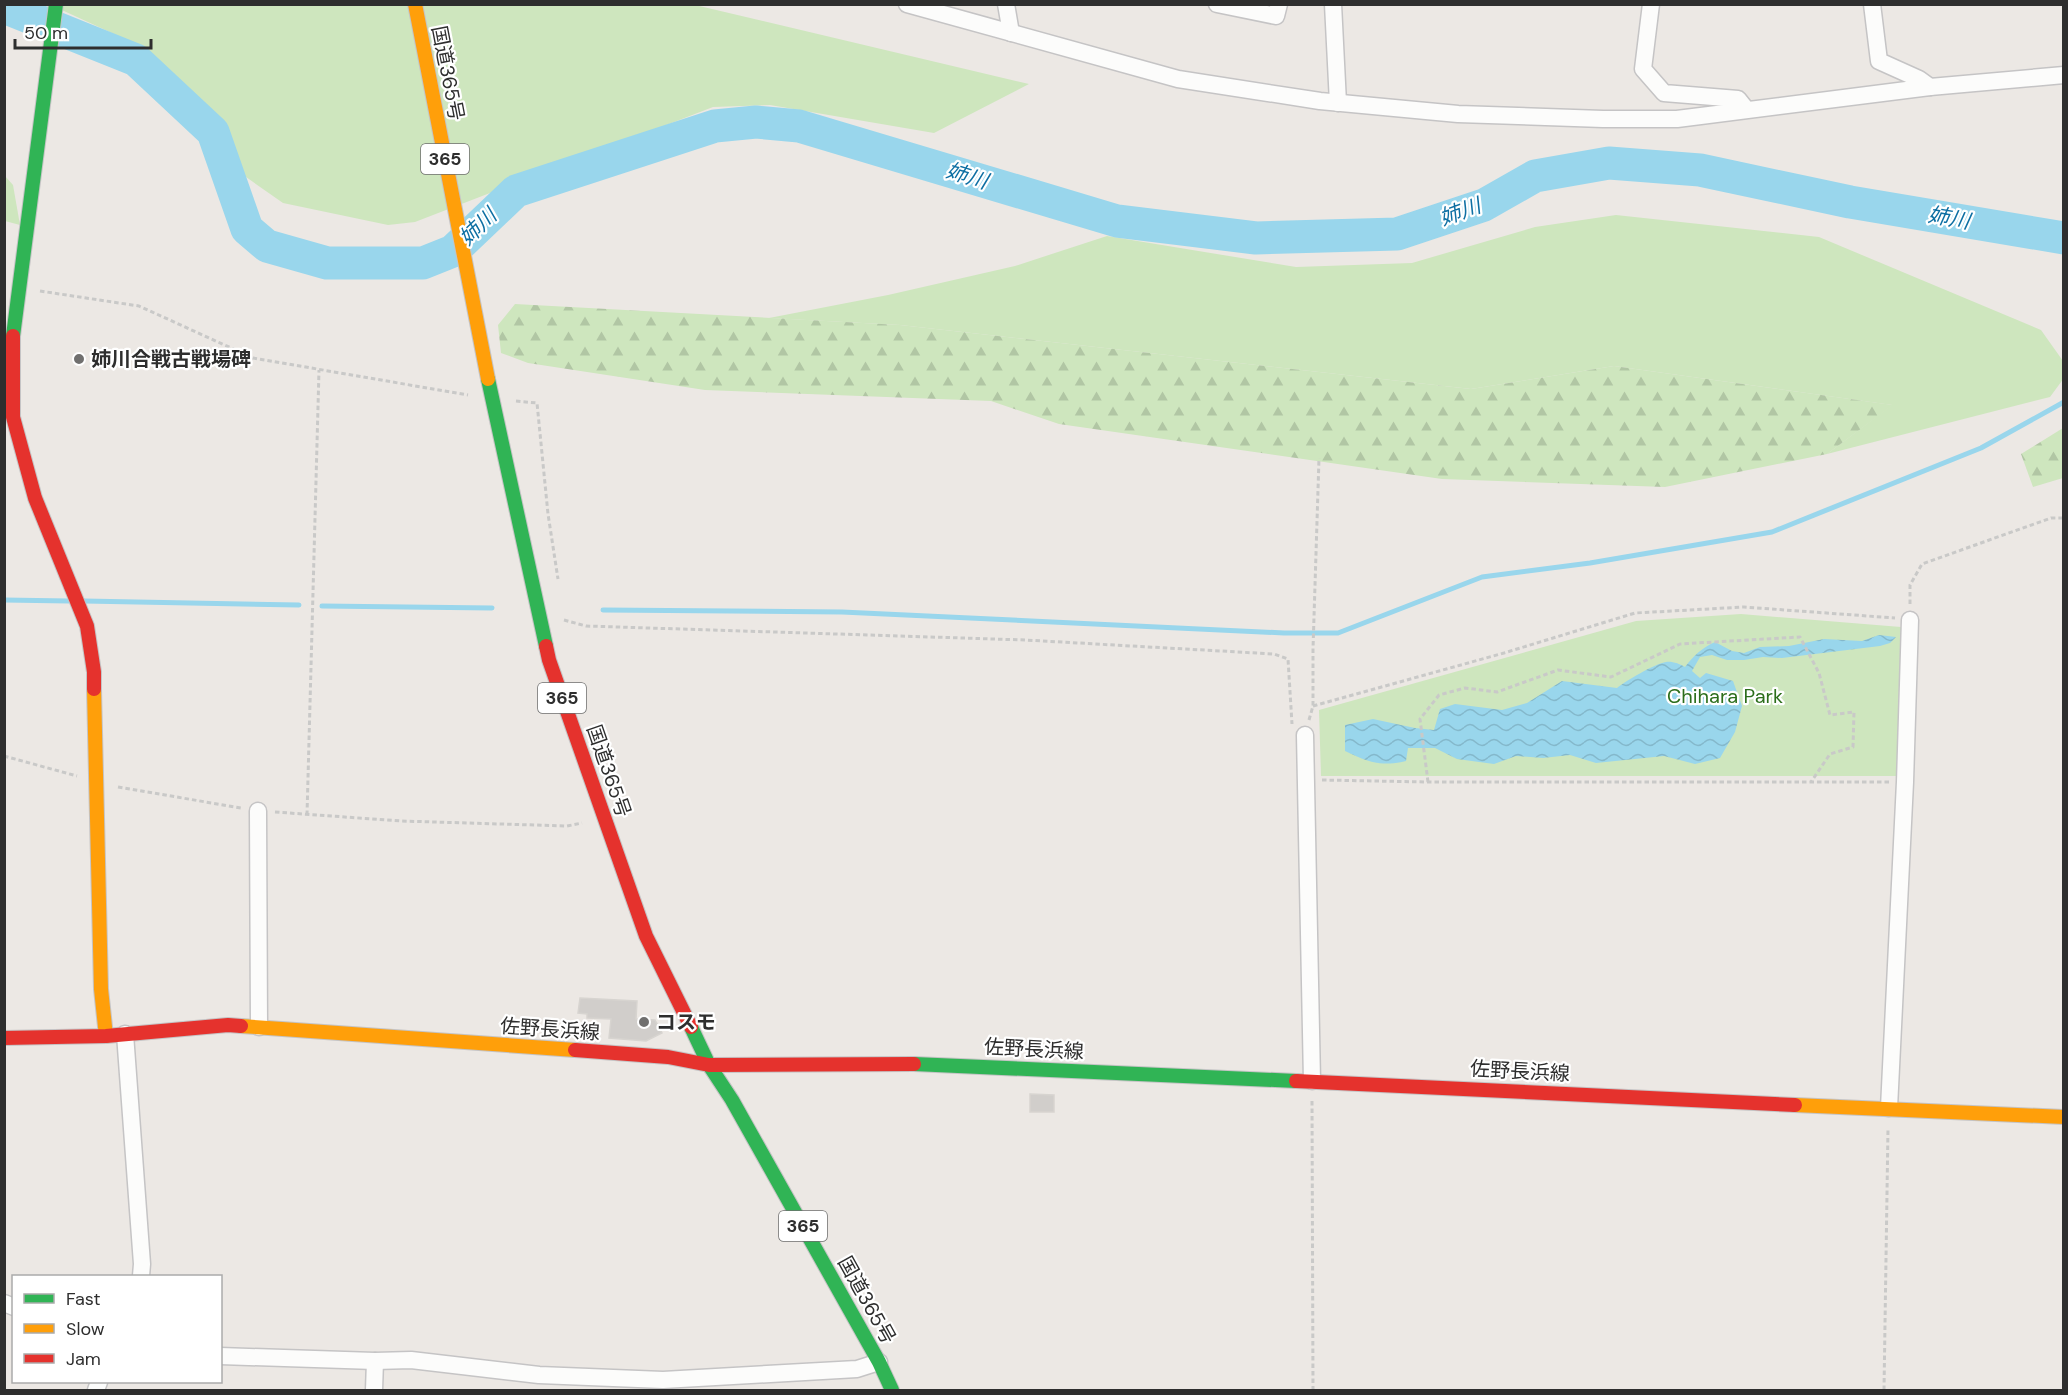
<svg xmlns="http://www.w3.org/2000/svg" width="2068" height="1395" font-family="'DM Sans','Noto Sans JP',sans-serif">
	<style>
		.green { fill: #cee6be }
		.forest { fill: url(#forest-firs) }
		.water { fill: url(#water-waves) }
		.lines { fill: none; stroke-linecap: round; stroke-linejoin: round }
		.stream { stroke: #99d6ec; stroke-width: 5 }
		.river { stroke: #99d6ec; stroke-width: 33 }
		.building { fill: #d1cecb; stroke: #d7d4d0; stroke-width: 1.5 }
		.street-casing { stroke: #c5c4c5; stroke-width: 19 }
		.fast-casing { stroke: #c5c4c5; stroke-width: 16 }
		.slow-casing { stroke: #c5c4c5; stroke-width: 16 }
		.jam-casing { stroke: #c5c4c5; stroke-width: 16 }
		.path { stroke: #c9c9c8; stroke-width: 3; stroke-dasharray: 4.5 3; stroke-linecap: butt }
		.street { stroke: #fcfcfb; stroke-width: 16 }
		.fast { stroke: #30b455; stroke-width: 14 }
		.slow { stroke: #ff9f0a; stroke-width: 14 }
		.jam { stroke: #e5322d; stroke-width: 14 }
		.poi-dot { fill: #706f6e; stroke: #fff; stroke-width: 2 }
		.labels { text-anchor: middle; stroke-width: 4.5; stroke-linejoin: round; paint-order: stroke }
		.shield { fill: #fff; stroke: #6d6d6d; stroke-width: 1.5 }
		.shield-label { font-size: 18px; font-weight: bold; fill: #2e2e2e }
		.street-label { font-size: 20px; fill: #2e2e2e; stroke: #fff }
		.poi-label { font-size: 20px; font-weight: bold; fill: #2e2e2e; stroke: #fff; text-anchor: start }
		.park-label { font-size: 20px; fill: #2c6e1b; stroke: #fff }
		.water-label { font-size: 21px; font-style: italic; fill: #0d6fa3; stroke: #fff }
	</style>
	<defs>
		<pattern id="forest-firs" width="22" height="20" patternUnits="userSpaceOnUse" patternTransform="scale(1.5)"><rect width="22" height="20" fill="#cee6be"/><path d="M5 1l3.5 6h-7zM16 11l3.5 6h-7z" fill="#b1c6a4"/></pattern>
		<pattern id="water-waves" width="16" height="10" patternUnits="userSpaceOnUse" patternTransform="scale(1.5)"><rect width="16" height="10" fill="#99d6ec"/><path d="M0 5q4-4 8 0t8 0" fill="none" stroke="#84b8cb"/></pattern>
	</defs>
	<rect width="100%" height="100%" fill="#ece8e4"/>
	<g class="green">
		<path d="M51 5H695L1029 84 934 133 770 105 713 107 415 222 388 225 283 203 236 170 215 115 127 40Z"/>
		<path d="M5 176 13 185 20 225 5 221Z"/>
		<path d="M1616 215 1819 237 2041 330 2063 361 2064 378 2050 397 1827 454 1892 405 1614 366 1471 389 900 325 769 318 888 295 1015 266 1107 236 1296 267 1412 263 1535 227Z"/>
		<path d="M1741 614 1901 627 1900 776H1321L1319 710 1636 621Z"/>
	</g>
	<g class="forest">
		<path d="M515 304 900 325 1471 389 1614 366 1893 405 1827 454 1665 487 1442 479 1059 424 991 401 705 390 528 363 501 353 498 325Z"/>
		<path d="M2063 428V478L2033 487 2021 454Z"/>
	</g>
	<path class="water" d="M1879 635 1896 637 1890 643 1880 646 1782 658 1763 657 1744 660H1727L1712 655 1700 657 1692 671 1700 678 1706 673 1733 681 1742 706 1735 732 1720 758 1695 764 1664 756 1596 763 1570 755 1543 758 1516 756 1494 764 1457 759 1435 748H1408L1406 761C1381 767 1368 762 1345 751V725L1373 719 1415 728 1434 730 1440 709 1455 704 1502 710 1527 703 1562 681 1617 688C1624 682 1656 663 1666 662 1672 661 1680 664 1685 667 1694 655 1702 648 1715 642L1732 651 1744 653 1760 647 1789 646 1824 639 1862 641Z"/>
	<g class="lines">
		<g class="stream">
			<path d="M4 600 69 601"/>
			<path d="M84 601 299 605"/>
			<path d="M322 606 492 608"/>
			<path d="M603 610 842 612 1284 633H1338L1482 577 1590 563 1772 532 1981 448 2064 402"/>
		</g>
		<path class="river" d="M4 7 136 60 213 132 247 229 267 246 327 263H423L453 251 516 191 715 126 756 122 799 126 1117 221 1256 238 1397 234 1484 205 1535 176 1609 163 1700 170 1850 202 2064 238"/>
	</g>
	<g class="building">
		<path d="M580 998 637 1001 636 1019 655 1020 662 1033 646 1041 609 1038 611 1019 587 1018V1014L578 1013Z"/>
		<path d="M1030 1094 1054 1095V1112H1030Z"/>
	</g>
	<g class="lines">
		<defs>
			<g id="street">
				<path d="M907 4 1178 79 1320 101 1458 114 1603 119H1677L1930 87 2064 75"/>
				<path d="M1006 4 1011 33"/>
				<path d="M1217 4 1276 16 1279 4"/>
				<path d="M1333 4 1338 103"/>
				<path d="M1651 4 1643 69 1664 93 1738 99 1746 109"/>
				<path d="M1872 4 1879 61 1919 79 1930 87"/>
				<path d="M1305 735 1312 1081"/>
				<path d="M258 811 259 1027"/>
				<path d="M125 1034 142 1264 141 1276"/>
				<path d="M1889 1108 1905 782 1910 620"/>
				<path d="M4 1303 14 1307"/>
				<path d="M220 1356 375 1361 411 1360 539 1375 663 1380 857 1369 879 1362"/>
				<path d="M96 1390 99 1382"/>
				<path d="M374 1390 375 1361"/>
			</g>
			<g id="fast">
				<path d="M13 336 56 4"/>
				<path d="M488 379 546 646"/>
				<path d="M691 1027 709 1065 732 1100 879 1362 892 1390"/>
				<path d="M914 1064 1296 1081"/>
			</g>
			<g id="slow">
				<path d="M415 4 488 379"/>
				<path d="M94 689 101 989 106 1036"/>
				<path d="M241 1026 575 1050"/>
				<path d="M1795 1105 2064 1117"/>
			</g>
			<g id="jam">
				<path d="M13 336V417L35 498 87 626 94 672V689"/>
				<path d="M546 646 549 660 646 936 691 1027"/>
				<path d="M4 1038 106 1036 228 1025 241 1026"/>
				<path d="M575 1050 668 1057 709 1065 914 1064"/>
				<path d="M1296 1081 1795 1105"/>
			</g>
		</defs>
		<use href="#street" class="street-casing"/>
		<use href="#fast" class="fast-casing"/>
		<use href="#slow" class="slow-casing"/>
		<use href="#jam" class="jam-casing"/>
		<g class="path">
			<path d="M40 291 139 306 253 358 468 395"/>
			<path d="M516 401 537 403 548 514 558 579"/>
			<path d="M1910 604V585L1922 564 2051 518H2064"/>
			<path d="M564 620 586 626 1025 640 1274 654 1288 659 1292 724"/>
			<path d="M1313 706 1504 653 1635 613 1744 607 1895 618"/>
			<path d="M1309 720 1313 706V649L1319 458"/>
			<path d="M4 756 77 776"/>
			<path d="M1322 780 1428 782H1889"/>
			<path d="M1428 782 1420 719 1439 695 1465 688 1497 692 1558 670 1611 677 1680 644 1800 637 1819 673 1830 715 1854 712 1853 747 1830 754 1811 782"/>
			<path d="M118 787 241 808"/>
			<path d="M275 812 401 821 567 826 582 823"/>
			<path d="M307 815 319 370"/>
			<path d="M1312 1101 1313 1390"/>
			<path d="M1884 1390 1888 1128"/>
		</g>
		<use href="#street" class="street"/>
		<use href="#fast" class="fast"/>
		<use href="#slow" class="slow"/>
		<use href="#jam" class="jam"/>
	</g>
	<g class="poi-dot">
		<circle cx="79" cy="359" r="6"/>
		<circle cx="644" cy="1022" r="6"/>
	</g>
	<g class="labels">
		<g class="shield">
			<rect x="421" y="144" width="48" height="30" rx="4.5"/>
			<rect x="538" y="683" width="48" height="30" rx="4.5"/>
			<rect x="779" y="1211" width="48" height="30" rx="4.5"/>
		</g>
		<g class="shield-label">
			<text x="445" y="165">365</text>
			<text x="562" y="704">365</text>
			<text x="803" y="1232">365</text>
		</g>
		<g class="street-label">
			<text transform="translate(448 73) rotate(79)" y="7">国道365号</text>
			<text transform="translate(609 771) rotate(71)" y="7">国道365号</text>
			<text transform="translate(550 1029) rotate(4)" y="7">佐野長浜線</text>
			<text transform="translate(1034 1049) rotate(3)" y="7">佐野長浜線</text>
			<text transform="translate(1520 1071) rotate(3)" y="7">佐野長浜線</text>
			<text transform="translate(867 1300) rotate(61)" y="7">国道365号</text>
		</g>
		<g class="poi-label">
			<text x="91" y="366">姉川合戦古戦場碑</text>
			<text x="656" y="1029">コスモ</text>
		</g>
		<g class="park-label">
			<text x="1725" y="703">Chihara Park</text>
		</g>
		<g class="water-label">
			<text transform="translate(967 176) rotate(17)" y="7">姉川</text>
			<text transform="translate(1460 212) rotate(-20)" y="7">姉川</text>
			<text transform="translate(1949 218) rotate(10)" y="7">姉川</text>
			<text transform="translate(478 227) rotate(-44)" y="7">姉川</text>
		</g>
	</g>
	<rect width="2068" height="1395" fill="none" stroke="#2e2e2e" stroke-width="12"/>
	<rect x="12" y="1275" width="210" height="108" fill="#ffffff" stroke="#ababab" stroke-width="1.5"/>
	<rect x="24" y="1294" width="30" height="9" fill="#30b455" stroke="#ababab" stroke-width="1.5"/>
	<text x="66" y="1305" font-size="18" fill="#2e2e2e">Fast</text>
	<rect x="24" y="1324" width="30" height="9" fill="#ff9f0a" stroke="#ababab" stroke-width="1.5"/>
	<text x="66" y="1335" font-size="18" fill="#2e2e2e">Slow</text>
	<rect x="24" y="1354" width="30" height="9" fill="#e5322d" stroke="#ababab" stroke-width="1.5"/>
	<text x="66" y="1365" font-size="18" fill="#2e2e2e">Jam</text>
	<path d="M15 39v9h136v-9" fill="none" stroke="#2e2e2e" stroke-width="3"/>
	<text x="24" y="39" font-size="18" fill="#2e2e2e" stroke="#ffffff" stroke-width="4.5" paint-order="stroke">50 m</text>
</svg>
